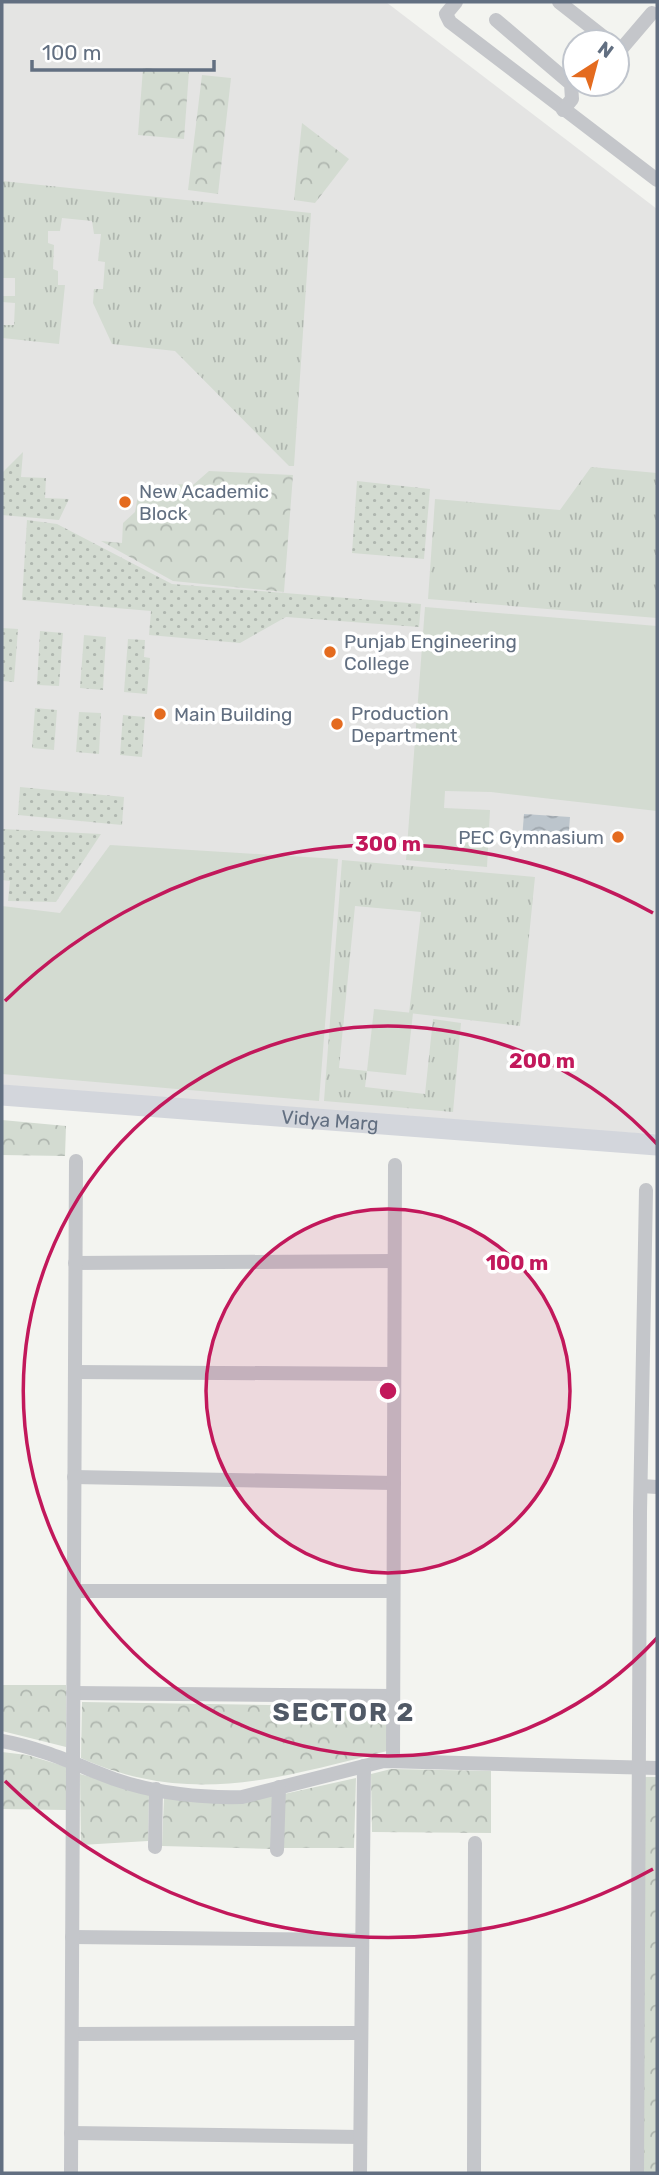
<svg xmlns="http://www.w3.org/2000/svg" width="659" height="2175" font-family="Rubik,sans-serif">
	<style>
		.built { fill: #e4e4e3 }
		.grass { fill: url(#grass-tufts) }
		.forest { fill: url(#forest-crowns) }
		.garden { fill: url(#garden-dots) }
		.pitch { fill: #d3dbd1 }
		.water { fill: url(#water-waves) }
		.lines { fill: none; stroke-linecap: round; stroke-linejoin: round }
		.minor { stroke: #c4c6ca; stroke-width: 14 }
		.secondary { stroke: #d3d6dc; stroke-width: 21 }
		.ring { fill: none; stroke: #c2185b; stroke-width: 3.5 }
		.poi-dot { fill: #e46b1f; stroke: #fff; stroke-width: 2.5 }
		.labels { text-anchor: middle; stroke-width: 7; stroke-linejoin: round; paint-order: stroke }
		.poi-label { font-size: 19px; fill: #626f81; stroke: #fff; text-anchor: start }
		.street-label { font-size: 19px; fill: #626f81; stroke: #fff }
		.district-label { font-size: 26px; font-weight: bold; letter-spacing: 2px; fill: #505966; stroke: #fff }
		.centre { fill: #c2185b; stroke: #fff; stroke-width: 3.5 }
		.ring-label { font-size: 21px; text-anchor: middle; font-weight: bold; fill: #c2185b; stroke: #fff; stroke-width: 7; stroke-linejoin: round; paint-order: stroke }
	</style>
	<defs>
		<pattern id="grass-tufts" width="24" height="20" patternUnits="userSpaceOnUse" patternTransform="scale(1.75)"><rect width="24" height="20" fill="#d3dbd1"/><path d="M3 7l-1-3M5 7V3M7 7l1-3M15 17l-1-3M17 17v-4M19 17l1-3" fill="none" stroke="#afb6af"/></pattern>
		<pattern id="forest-crowns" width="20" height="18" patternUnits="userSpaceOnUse" patternTransform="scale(1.75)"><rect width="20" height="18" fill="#d3dbd1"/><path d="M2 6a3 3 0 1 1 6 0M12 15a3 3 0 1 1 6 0" fill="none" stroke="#afb6af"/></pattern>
		<pattern id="garden-dots" width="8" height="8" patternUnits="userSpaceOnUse" patternTransform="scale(1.75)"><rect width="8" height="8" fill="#d3dbd1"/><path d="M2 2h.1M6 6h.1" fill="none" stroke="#afb6af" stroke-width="1.8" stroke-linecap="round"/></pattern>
		<pattern id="water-waves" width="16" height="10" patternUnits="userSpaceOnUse" patternTransform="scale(1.75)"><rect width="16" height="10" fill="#bcc5cc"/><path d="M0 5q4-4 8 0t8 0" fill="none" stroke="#9ca4ab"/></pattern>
	</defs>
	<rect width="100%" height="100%" fill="#f3f4f0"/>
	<path class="built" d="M2 2H386L657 209V1134L320 1119 2 1095Z"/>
	<g class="grass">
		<path d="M2 181 311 213 294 466H289L175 351 112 344 93 303 94 289H103L105 262 98 261 101 234H94L92 221 62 218 60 231H48V243L54 245 53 269 58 271V285H65L59 344 2 338V325H14L15 303 2 302V296H15V278H2Z"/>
		<path d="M591 467 657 473V618L428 599 435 499 560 510Z"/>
		<path d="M342 860 535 877 520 1026 409 1013 421 912 355 906 339 1068 367 1071 365 1087 425 1094 433 1019 461 1023 453 1112 324 1101Z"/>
	</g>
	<g class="forest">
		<path d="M143 68 189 71 184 139 138 135Z"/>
		<path d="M202 75 231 78 218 194 188 190Z"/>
		<path d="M302 123 349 159 315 203 294 200Z"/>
		<path d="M209 471 293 475 284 592 173 581 101 541 122 543 123 523 135 512 139 490 174 492 175 484 193 485Z"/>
		<path d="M2 1120 66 1126 65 1156 2 1155Z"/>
		<path d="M2 1685H66V1747L2 1731Z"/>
		<path d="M82 1702 388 1707 387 1751C279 1778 190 1807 81 1758Z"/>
		<path d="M2 1752 27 1755 67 1767 66 1810 2 1809Z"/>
		<path d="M391 1769 491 1771V1833L372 1832 371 1774Z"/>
		<path d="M80 1774 149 1793 148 1841 81 1845Z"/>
		<path d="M643 1777H657V2173H641Z"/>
		<path d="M356 1778 354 1848H284V1794Z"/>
		<path d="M274 1794 272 1849 162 1846 164 1797Z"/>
	</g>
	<g class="garden">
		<path d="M23 452 21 477 46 478 45 498 69 499 59 520 2 515V473Z"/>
		<path d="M357 481 430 489 424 559 352 553Z"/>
		<path d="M27 520 57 524 172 584 421 604 419 627 286 617 240 643 149 635 151 611 22 600Z"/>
		<path d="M2 628 18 629 14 682 2 681Z"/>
		<path d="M40 631 63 633 59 686 37 685Z"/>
		<path d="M84 635 106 637 103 690 80 688Z"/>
		<path d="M128 639 145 640 144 657 150 658 147 694 124 692Z"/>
		<path d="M35 708 57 710 54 750 32 748Z"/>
		<path d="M79 712 101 713 99 754 76 752Z"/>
		<path d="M123 715 145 717 142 757 120 755Z"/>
		<path d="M20 787 124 797 122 825 18 815Z"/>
		<path d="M2 829 101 834 56 902 8 901 10 881 2 880Z"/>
	</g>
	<g class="pitch">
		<path d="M425 607 657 626V811L491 792 445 791 444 808 490 810 487 867 406 860Z"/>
		<path d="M110 845 338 859 319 1101 2 1074V906L60 913Z"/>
		<path d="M374 1009 413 1013 406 1075 367 1071Z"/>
	</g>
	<path class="water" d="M524 814 570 817 568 842 522 839Z"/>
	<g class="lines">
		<g class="minor">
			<path d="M456 2 446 14 450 22 657 180"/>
			<path d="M559 2 610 42"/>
			<path d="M496 20 571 84 572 99 563 110"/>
			<path d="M617 54 652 13"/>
			<path d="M75 1263 394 1261"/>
			<path d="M75 1372 394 1374"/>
			<path d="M74 1477 394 1483"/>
			<path d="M641 1486 657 1487"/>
			<path d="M74 1591H393"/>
			<path d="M73 1693 393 1696"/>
			<path d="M2 1741C41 1748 77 1765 114 1779 154 1793 200 1798 242 1797L384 1761 657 1768"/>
			<path d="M393 1761 395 1165"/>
			<path d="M155 1847 156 1789"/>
			<path d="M277 1850 279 1787"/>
			<path d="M72 1937 362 1940"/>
			<path d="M72 2034 361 2033"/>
			<path d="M71 2133 360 2137"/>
			<path d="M71 2173 76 1161"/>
			<path d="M360 2173 364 1766"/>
			<path d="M474 2173 475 1843"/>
			<path d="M637 2173 640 1512 646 1190"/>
		</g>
		<path class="secondary" id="s1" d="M2 1095 657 1145"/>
	</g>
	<circle cx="388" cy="1391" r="182" fill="#c2185b" fill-opacity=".12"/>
	<g class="ring">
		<circle cx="388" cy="1391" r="182"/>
		<path d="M657 1638A365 365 0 1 1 657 1144"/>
		<path d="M653 1869A547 547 0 0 1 5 1781M5 1001A547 547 0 0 1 653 913"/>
	</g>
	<g class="poi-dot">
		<circle cx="125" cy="502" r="7"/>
		<circle cx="330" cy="652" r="7"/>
		<circle cx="160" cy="714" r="7"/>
		<circle cx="337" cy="724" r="7"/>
		<circle cx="618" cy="837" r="7"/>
	</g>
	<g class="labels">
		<g class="poi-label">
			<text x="139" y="498">New Academic<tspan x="139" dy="22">Block</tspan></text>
			<text x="344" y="648">Punjab Engineering<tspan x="344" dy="22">College</tspan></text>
			<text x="351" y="720">Production<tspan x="351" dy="22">Department</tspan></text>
			<text x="174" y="721">Main Building</text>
			<text x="604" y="844" text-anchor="end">PEC Gymnasium</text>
		</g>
		<g class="street-label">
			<text dy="7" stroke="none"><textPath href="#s1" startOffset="329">Vidya Marg</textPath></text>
		</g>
		<g class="district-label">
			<text x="344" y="1721">SECTOR 2</text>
		</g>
	</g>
	<circle cx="388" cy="1391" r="10" class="centre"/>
	<g class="ring-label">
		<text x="388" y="851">300 m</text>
		<text x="542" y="1068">200 m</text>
		<text x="517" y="1270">100 m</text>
	</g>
	<rect width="659" height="2175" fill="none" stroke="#626f81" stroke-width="7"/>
	<g transform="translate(596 63) rotate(36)"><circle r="33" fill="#ffffff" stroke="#c0c5cd" stroke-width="2"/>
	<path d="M0-5L12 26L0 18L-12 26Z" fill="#e46b1f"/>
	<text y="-10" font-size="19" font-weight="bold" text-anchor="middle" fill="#626f81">N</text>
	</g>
	<path d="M32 60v10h182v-10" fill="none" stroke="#626f81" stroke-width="3.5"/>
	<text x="42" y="60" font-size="21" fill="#626f81" stroke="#ffffff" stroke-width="5" paint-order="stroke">100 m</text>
</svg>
